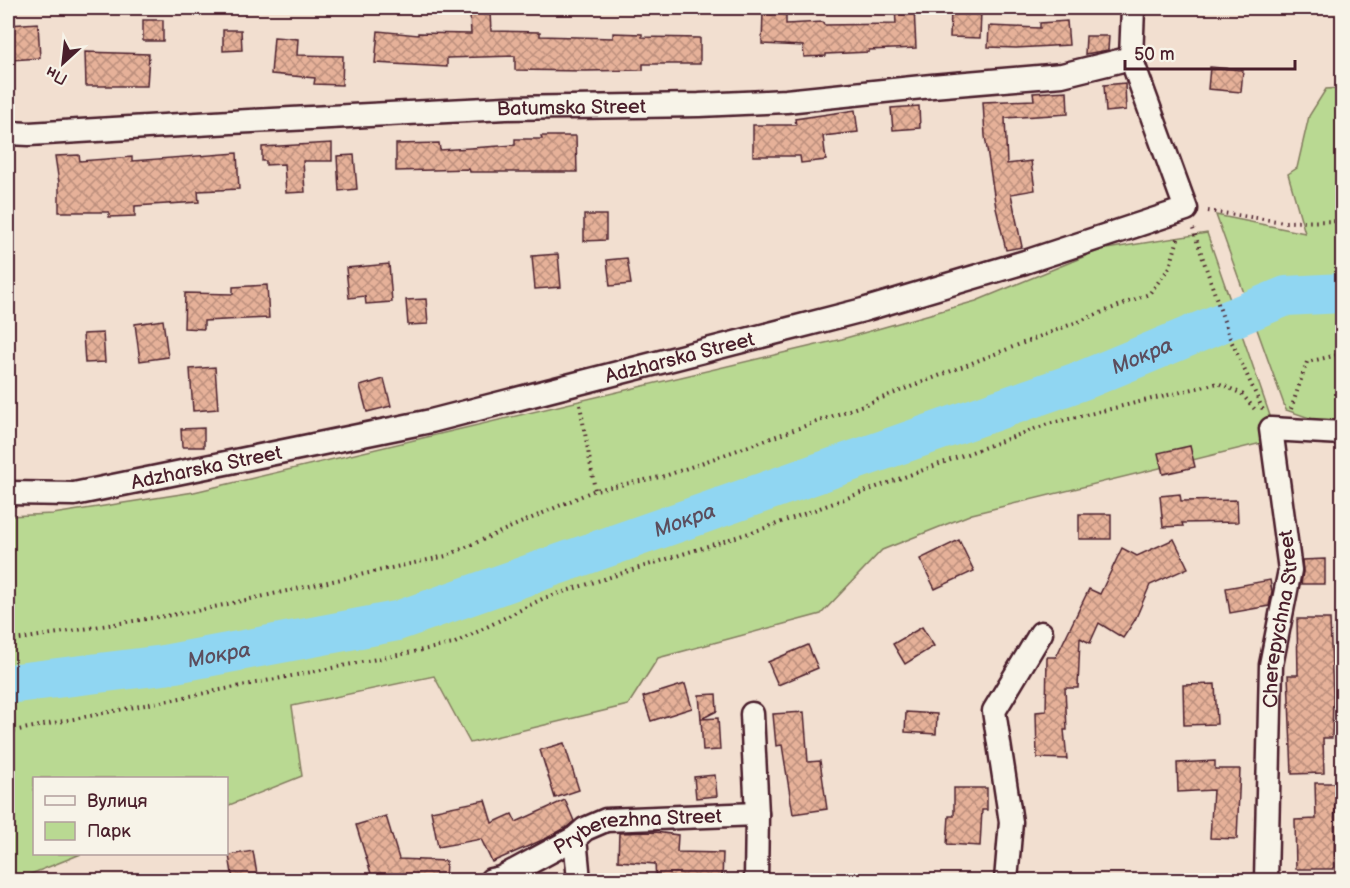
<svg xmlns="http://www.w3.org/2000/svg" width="1350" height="888" font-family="'Balsamiq Sans',sans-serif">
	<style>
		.green { fill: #b9d992; stroke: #827c5e; stroke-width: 1.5 }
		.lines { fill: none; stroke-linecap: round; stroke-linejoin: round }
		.river { stroke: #90d6f2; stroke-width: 40 }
		.building { fill: url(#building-cross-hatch); stroke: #4a1f2b; stroke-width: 1.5 }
		.street-casing { stroke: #4a1f2b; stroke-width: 27 }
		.path { stroke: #4a1f2b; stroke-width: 4; stroke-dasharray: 1.5 4.5; stroke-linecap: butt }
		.street { stroke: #f7f3e8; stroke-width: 22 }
		.labels { text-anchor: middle; stroke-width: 4.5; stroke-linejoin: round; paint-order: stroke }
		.street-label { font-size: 20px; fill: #4a1f2b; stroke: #f7f3e8 }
		.water-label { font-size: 21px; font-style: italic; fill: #5c4d5d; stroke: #f7f3e8 }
	</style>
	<defs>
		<pattern id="building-cross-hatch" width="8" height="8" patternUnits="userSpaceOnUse" patternTransform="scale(1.5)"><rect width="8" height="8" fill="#e6b199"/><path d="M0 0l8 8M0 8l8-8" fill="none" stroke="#bc8f7d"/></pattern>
	</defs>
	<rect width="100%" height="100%" fill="#f2dfd0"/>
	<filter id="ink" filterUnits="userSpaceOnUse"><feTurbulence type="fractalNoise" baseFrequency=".0167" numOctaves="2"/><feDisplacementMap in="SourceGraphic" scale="12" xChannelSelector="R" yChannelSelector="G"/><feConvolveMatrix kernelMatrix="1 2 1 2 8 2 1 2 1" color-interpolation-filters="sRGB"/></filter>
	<g filter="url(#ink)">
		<g class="green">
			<path d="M1342 88V429L1286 410 1216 215 1305 233 1288 174 1297 168 1309 116 1326 89Z"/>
			<path d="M1207 233 1278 439 972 514 882 550 821 614 658 658 628 705 470 743 434 676 292 706 302 776 227 806 226 778H34V854H81L16 880H8V516L53 514 194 492 842 339 976 301 1100 250Z"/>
		</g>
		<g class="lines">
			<path class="river" id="s1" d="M8 684 164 665 397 621 1086 379 1286 296 1342 293"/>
		</g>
		<g class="building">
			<path d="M895 8H914L916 48 869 50V52L826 54V56L804 57 803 46 762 44 763 11 786 12V24L823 22 824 25 896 24Z"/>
			<path d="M951 10 981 11 980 38 950 37Z"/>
			<path d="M490 13 491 31 540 32V36L613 38V33L642 34V37L700 38V64H643V70L585 71 515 70V56L447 58V67L375 63 378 31 418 35V33L471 34 470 14Z"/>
			<rect x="143" y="20" width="20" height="21"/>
			<path d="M1067 21 1069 45 1016 48 988 47 989 26 1040 28V23Z"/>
			<path d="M38 23 40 58 11 60 9 25Z"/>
			<path d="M223 30H241L242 50 223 51Z"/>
			<path d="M1086 36H1109L1108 50 1085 54Z"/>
			<path d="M274 37 298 39 297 55 343 56 342 85 314 84 315 78 271 74Z"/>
			<path d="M85 52 149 54 147 86H86Z"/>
			<path d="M1210 67 1243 70 1241 92 1208 89Z"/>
			<path d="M1125 83 1126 110 1106 112 1104 85Z"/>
			<path d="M1067 91 1068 114 1005 118 1007 164 1031 161 1035 190 1011 194 1022 247 1006 250 996 208 985 136 983 102 1034 100 1033 93Z"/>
			<path d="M919 106 920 128 893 130 891 108Z"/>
			<path d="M855 110 858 132 823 136 826 160 801 163 800 156H753V125H796L795 119Z"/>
			<path d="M541 136H576L577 172H470L469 169 396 171V144L439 143 440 150 515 145V139H542Z"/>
			<path d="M332 143V161H303L305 192 286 193 284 164 266 165V161H262V147Z"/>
			<path d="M237 153 239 189 198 191 199 202 135 206V216L109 217V212H59V183L55 156 79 155 80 161 132 157V161Z"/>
			<path d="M354 155 357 189 339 191 337 156Z"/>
			<path d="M584 215H606V240L584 241Z"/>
			<path d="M558 254 561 287 535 289 532 256Z"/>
			<path d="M627 258 631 284 610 286 607 260Z"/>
			<path d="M389 264 392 302 366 304 365 296 349 298 346 268Z"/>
			<path d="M267 285 269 318 204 321V329L184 328 185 293 233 294V287Z"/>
			<path d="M426 299 428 324 408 325 406 300Z"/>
			<path d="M163 320 168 357 140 361 135 324Z"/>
			<path d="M103 333 105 362 85 363 83 334Z"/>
			<path d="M215 367 218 409 193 411 190 369Z"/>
			<path d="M384 379 391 406 367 412 360 386Z"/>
			<path d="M204 428V447H182L181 429Z"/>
			<path d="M1190 446 1195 467 1163 474 1158 453Z"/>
			<path d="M1180 494 1181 501 1237 500 1238 522 1182 523 1183 526 1163 527 1160 496Z"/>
			<rect x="1079" y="514" width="32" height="25"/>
			<path d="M1174 539 1188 568 1150 585 1135 620 1123 638 1099 623 1090 643 1080 638 1078 688H1065L1067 730H1064L1067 759 1037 758 1036 712 1046 711 1047 657H1056L1089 589 1100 594 1122 548 1137 556Z"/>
			<path d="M959 540 974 571 935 589 920 559Z"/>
			<path d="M1325 559V584H1301L1303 572 1302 560Z"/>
			<path d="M1270 580 1272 591 1269 606 1230 613 1226 588Z"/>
			<path d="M1297 619H1330L1333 697 1332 738H1323L1324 773 1292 774 1288 675H1298Z"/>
			<path d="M922 627 934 646 905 664 893 644Z"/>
			<path d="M808 645 818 668 778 685 768 662Z"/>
			<path d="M685 684 692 708 651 721 643 697Z"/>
			<path d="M1215 684 1217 724 1184 725 1183 685Z"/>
			<path d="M716 694 717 711 701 719 699 695Z"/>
			<path d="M804 712 808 762 820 761 827 809 793 814 782 745 776 746 773 714Z"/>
			<path d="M906 712 937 714 936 734 905 732Z"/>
			<path d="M718 718 720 750 703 751 701 719Z"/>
			<path d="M564 743 579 790 555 798 540 750Z"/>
			<path d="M1215 761V769H1240L1237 839 1210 838 1213 790 1178 792 1177 763Z"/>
			<path d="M715 775 717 796 696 798 694 777Z"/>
			<path d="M1315 783H1340V805H1335L1334 869H1296L1295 820 1316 819Z"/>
			<path d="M954 788H987V810H982L980 846 947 844 949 816H954Z"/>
			<path d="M485 800 492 823 512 814 516 822 565 800 574 821 567 827 547 838 492 862 481 839 438 847 431 811Z"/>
			<path d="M386 816 399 859 446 861 445 880H373L356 825Z"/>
			<path d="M655 832 678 835 677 852 723 853 722 880H656L655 864 618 861 619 833Z"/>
			<path d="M253 851 258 880H233L229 855Z"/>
		</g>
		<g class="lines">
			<defs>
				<g id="street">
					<path id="s2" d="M8 133 29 134 231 122 506 108 699 105 786 101 932 86 1062 75 1131 58"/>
					<path id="s3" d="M8 493 74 494 431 421 863 310 1025 262 1186 209 1131 58 1133 8"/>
					<path d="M752 714 757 814 756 880"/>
					<path d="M575 838 579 880"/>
					<path id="s4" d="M491 880 501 878 575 838 585 829 606 820 757 814"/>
					<path d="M1006 880 1011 822 994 711 1041 633"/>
					<path id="s5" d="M1266 880 1271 665 1290 570 1271 429 1342 433"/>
				</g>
			</defs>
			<use href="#street" class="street-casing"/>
			<g class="path">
				<path d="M1208 211 1284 222 1342 221"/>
				<path d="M1193 229 1229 336 1263 410"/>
				<path d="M580 405 595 490"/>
				<path d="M1291 409 1307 362 1342 354"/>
				<path d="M8 641 196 611 446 556 595 490 665 476 869 403 1149 294 1170 267 1179 235"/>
				<path d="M8 732 453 644 544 598 771 526 1048 424 1218 383 1242 394 1257 412"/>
			</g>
			<use href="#street" class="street"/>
		</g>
	</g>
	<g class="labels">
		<g class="street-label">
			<text dy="7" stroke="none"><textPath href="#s2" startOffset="564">Batumska Street</textPath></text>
			<text dy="7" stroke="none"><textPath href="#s3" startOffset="687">Adzharska Street</textPath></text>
			<text dy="7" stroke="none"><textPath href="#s3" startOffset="201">Adzharska Street</textPath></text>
			<text dy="7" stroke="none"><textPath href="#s5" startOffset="262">Cherepychna Street</textPath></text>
			<text dy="7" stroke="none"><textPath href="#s4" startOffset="159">Pryberezhna Street</textPath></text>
		</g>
		<g class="water-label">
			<text dy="7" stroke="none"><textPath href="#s1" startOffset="1185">Мокра</textPath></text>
			<text dy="7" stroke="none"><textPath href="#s1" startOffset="699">Мокра</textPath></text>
			<text dy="7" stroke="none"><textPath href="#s1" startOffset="213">Мокра</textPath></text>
		</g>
	</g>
	<rect width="1350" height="888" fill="none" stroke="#f7f3e8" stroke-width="30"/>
	<rect x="15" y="15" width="1320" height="858" fill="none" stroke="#4a1f2b" stroke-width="2" filter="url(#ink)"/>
	<rect x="33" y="777" width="195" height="78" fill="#f7f3e8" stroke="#b29e9c" stroke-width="1.5"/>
	<rect x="45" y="796" width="30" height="9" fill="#f7f3e8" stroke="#b29e9c" stroke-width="1.5"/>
	<text x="87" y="807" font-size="18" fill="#4a1f2b">Вулиця</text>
	<rect x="45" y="822" width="30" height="18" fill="#b9d992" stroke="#b29e9c" stroke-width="1.5"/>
	<text x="87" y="837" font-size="18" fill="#4a1f2b">Парк</text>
	<g transform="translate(63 63) rotate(207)" stroke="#f7f3e8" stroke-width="4.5" paint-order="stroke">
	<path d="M0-4.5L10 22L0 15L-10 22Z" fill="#4a1f2b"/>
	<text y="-9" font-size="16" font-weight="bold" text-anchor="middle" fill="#4a1f2b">Пн</text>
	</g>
	<path d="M1125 60v9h170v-9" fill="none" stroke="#4a1f2b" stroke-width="3"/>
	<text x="1134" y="60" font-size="18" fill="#4a1f2b" stroke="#f7f3e8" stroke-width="4.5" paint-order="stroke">50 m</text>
</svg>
